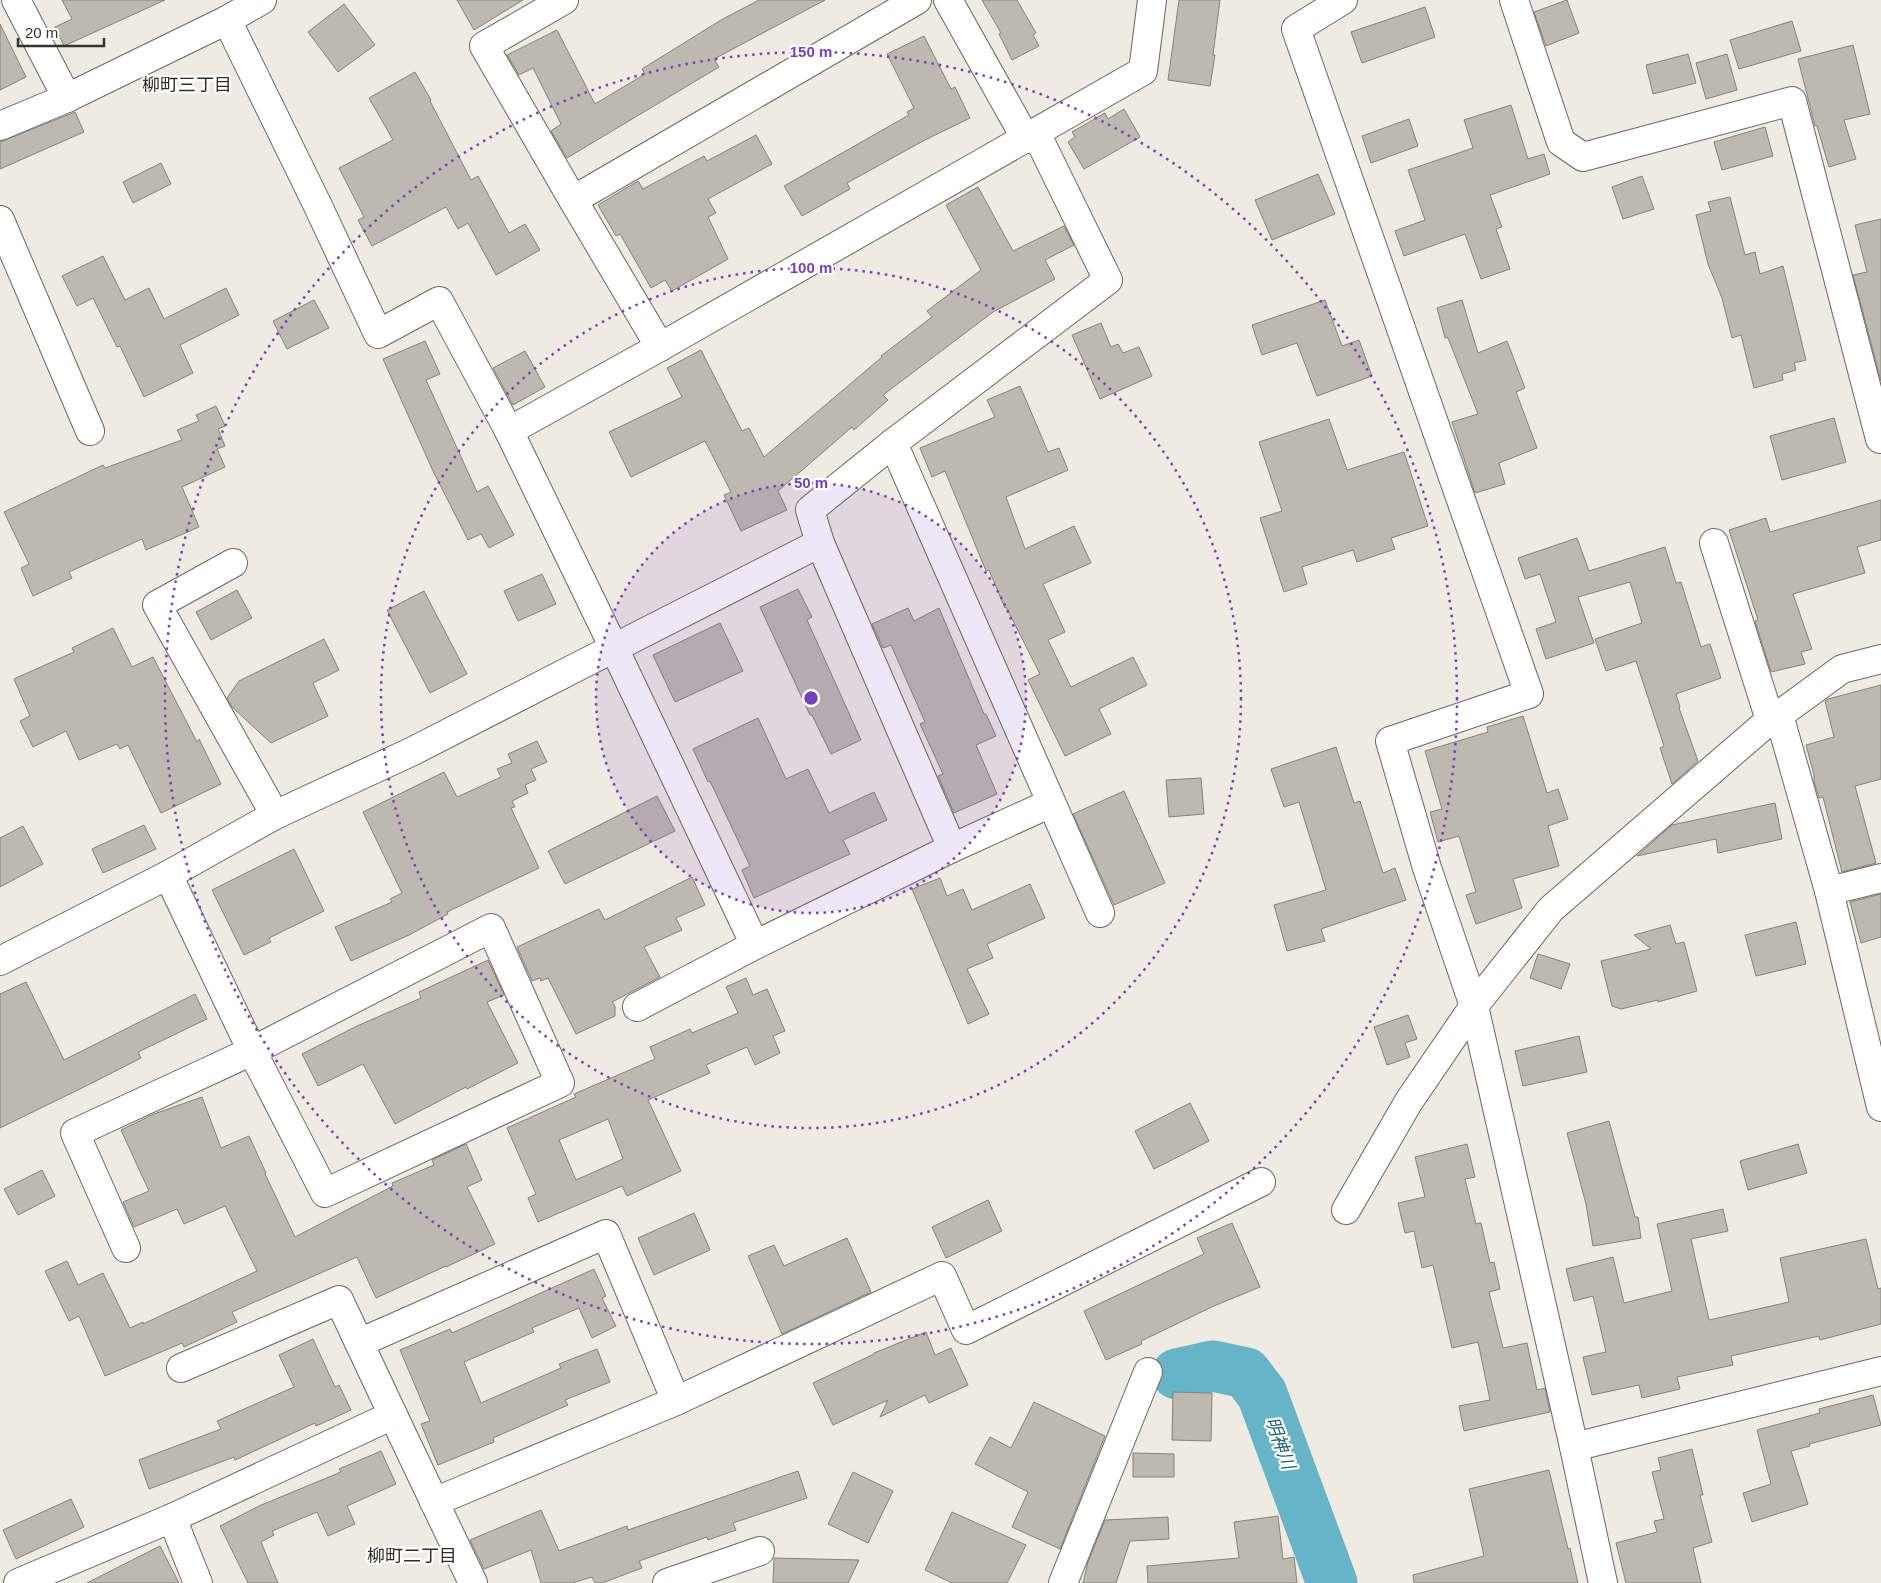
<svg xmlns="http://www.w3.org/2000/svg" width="1881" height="1583" font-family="Arial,'Noto Sans JP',sans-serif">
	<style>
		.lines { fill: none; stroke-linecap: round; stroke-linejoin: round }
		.river { stroke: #66b4c5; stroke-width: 51 }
		.building { fill: #bdb9b0; stroke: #86827b; fill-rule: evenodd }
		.minor-casing { stroke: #6a665f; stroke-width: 30 }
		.minor { stroke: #fff; stroke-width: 28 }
		.ring { fill: none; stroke: #7641b8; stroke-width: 2.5; stroke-dasharray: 2.5 5 }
		.labels { text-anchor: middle; stroke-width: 4.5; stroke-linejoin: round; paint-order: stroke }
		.neighbourhood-label { font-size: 18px; fill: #312e27; stroke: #fff }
		.water-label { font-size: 18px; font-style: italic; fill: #21616e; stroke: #fff }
		.centre { fill: #7641b8; stroke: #fff; stroke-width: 2.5 }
		.ring-label { font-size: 15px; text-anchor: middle; font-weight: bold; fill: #7641b8; stroke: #fff; stroke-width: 4.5; stroke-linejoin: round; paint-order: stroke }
	</style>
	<rect width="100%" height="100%" fill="#efebe2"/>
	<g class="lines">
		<path class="river" d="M1177 1374 1213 1366 1246 1373 1262 1394 1332 1583"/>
	</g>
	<g class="building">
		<path d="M62 0H165L64 46 55 27 72 19Z"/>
		<path d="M457 0H523L474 30Z"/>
		<path d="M759 0H825L714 59 719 67 567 158 551 131 561 124 533 68 519 75 507 55 557 30 595 104 645 74 642 69 721 20Z"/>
		<path d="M982 0H1017L1036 33 1033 35 1039 46 1012 60 999 34 1001 33Z"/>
		<path d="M1179 0H1220L1213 55H1215L1210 86 1168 80Z"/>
		<path d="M1567 0 1579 33 1546 46 1534 12Z"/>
		<path d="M344 4 375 45 338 72 308 32Z"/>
		<path d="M1425 7 1435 37 1362 63 1351 32Z"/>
		<path d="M1792 21 1801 51 1739 69 1730 40Z"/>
		<path d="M0 24 26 77 0 90Z"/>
		<path d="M924 36 951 89 955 87 970 118 923 141 847 183 850 189 802 216 784 186 909 115 907 112 914 108 887 54Z"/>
		<path d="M1853 45 1870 114 1844 120 1856 159 1829 167 1817 126H1815L1798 59Z"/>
		<path d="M1688 54 1696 83 1653 94 1646 65Z"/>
		<path d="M1727 54 1737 90 1706 99 1696 63Z"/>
		<path d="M415 72 431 100 430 101 471 180 478 176 509 233 525 224 540 250 496 275 468 223 458 229 446 207 372 246 358 220 364 217 339 168 393 140 369 98Z"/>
		<path d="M1511 105 1528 159 1544 154 1550 174 1490 195 1502 227 1496 229 1510 269 1481 279 1465 234 1404 256 1395 231 1425 220 1408 170 1473 148 1464 120Z"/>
		<path d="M1124 109 1140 137 1084 169 1068 142 1075 137 1072 132 1105 113 1108 119Z"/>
		<path d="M75 112 84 132 0 169V142Z"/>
		<path d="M1409 119 1418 146 1371 163 1362 136Z"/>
		<path d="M1765 127 1773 156 1722 170 1714 142Z"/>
		<path d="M756 135 772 164 708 199 716 213 708 217 728 259 672 291 665 280 651 288 620 234 616 236 598 205 638 181 643 189 704 156 707 161Z"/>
		<path d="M161 163 171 184 133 203 123 182Z"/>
		<path d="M1318 174 1335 214 1272 240 1255 200Z"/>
		<path d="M1642 176 1654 209 1623 219 1612 187Z"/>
		<path d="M978 187 1013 251 1064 226 1074 245 1045 260 1055 279 993 312 883 395 888 400 854 430 852 427 778 491 787 510 741 531 724 495 731 492 705 441 631 477 609 432 682 397 667 368 701 350 742 431 749 428 764 457 882 357 881 356 932 317 927 311 981 270 946 205Z"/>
		<path d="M1730 197 1745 255 1755 252 1760 274 1783 266 1806 360 1794 363 1796 370 1782 374 1783 380 1754 388 1741 335 1732 338 1722 298 1708 264 1696 215 1711 211 1708 202Z"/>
		<path d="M1881 219V381L1853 275 1867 272 1855 225Z"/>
		<path d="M103 256 125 300 149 288 164 319 226 288 239 315 180 345 193 373 144 397 120 346 117 347 93 298 77 306 62 276Z"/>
		<path d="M314 300 329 328 287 349 273 321Z"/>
		<path d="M1325 300 1342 346 1359 340 1372 376 1317 396 1297 343 1262 355 1252 325Z"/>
		<path d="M1462 300 1478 353 1507 341 1525 388 1516 392 1537 448 1499 463 1505 484 1475 493 1452 422 1478 414 1448 338H1445L1437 308Z"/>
		<path d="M1101 323 1111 347 1118 344 1123 353 1139 347 1152 376 1100 399 1072 335Z"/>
		<path d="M425 341 440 374 426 380 477 492 488 486 514 535 489 548 481 534 468 540 433 471 383 359Z"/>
		<path d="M525 351 545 387 513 405 493 368Z"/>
		<path d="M1020 386 1048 452 1059 448 1068 470 1006 497 1025 549 1074 526 1091 563 1043 584 1065 632 1048 640 1071 687 1133 657 1147 685 1099 709 1111 734 1065 756 1028 680 1040 674 1006 607 1005 608 989 570 986 571 945 471 932 477 920 448 995 417 987 400Z"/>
		<path d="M216 406 225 426 218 429 225 446 217 449 225 467 182 487 199 527 146 550 142 539 69 572 72 578 33 596 21 568 29 564 4 512 103 465 105 468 182 440 177 430 199 421 196 415Z"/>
		<path d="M1834 418 1846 462 1782 480 1770 436Z"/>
		<path d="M1329 419 1347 470 1404 452 1428 526 1391 538 1395 549 1357 562 1353 550 1302 567 1307 584 1284 592 1260 518 1282 511 1259 442Z"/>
		<path d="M1881 500V540L1857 547 1865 573 1793 594 1812 649 1801 652 1805 664 1771 672 1755 621 1758 620 1729 530 1766 518 1770 532Z"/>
		<path d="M1577 538 1589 571 1665 547 1676 583 1681 582 1701 647 1710 644 1721 678 1676 694 1680 707 1679 708 1698 761 1672 784 1660 748 1664 746 1636 661 1606 671 1595 639 1642 623 1630 582 1578 597 1594 643 1546 659 1536 629 1556 622 1540 574 1525 579 1518 558Z"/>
		<path d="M542 574 556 604 518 621 504 591Z"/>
		<path d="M798 589 812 617 807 620 861 740 831 754 812 715H810L760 607Z"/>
		<path d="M237 590 252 618 211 640 196 612Z"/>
		<path d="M424 591 467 674 430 693 387 610Z"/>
		<path d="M908 608 914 621 939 608 984 714H986L996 736 976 745 997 794 954 813 938 776 943 774 920 724 925 722 891 645 883 648 872 624Z"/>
		<path d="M720 623 743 671 675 702 653 655Z"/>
		<path d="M113 628 132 667 153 657 197 742 199 739 221 784 161 813 128 745 120 749 117 744 79 760 66 731 33 747 20 721 30 716 14 679 74 652 72 648Z"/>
		<path d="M324 639 339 670 313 683 328 716 271 743 231 706 227 698 239 681Z"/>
		<path d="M1881 685V779L1855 786 1876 863 1842 872 1823 797 1819 798 1814 781V775L1806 745 1834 737 1825 701 1828 699Z"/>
		<path d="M1523 716 1547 793 1558 789 1568 819 1548 826 1559 866 1513 879 1522 908 1476 924 1466 895 1476 892 1459 836 1438 842 1430 812 1442 809 1425 751 1488 732 1487 727Z"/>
		<path d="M758 718 786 779 808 769 829 813 874 792 887 820 843 840 850 854 754 898 742 870 750 866 710 781 708 782 693 749Z"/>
		<path d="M537 741 547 762 531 769 536 780 525 785 528 793 512 801 515 807 511 808 539 868 447 912 448 914 409 935 351 961 335 927 392 902 390 899 402 893 363 812 444 772 457 797 501 777 497 769 512 763 508 754Z"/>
		<path d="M1336 747 1354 803 1360 801 1383 873 1395 868 1406 900 1321 929 1325 941 1287 951 1274 905 1326 890 1299 802 1284 807 1271 769Z"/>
		<path d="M1201 778 1204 814 1169 817 1166 780Z"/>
		<path d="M1124 791 1165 883 1114 905 1073 814Z"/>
		<path d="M657 796 675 831 565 884 548 851Z"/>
		<path d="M1775 803 1782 839 1718 853 1716 839 1637 856 1672 825Z"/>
		<path d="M144 825 156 849 103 873 92 849Z"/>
		<path d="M23 826 43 864 0 887V838Z"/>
		<path d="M294 849 324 911 269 938 271 942 244 955 212 890Z"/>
		<path d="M692 877 705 905 676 918 682 930 644 947 660 977 612 1002 615 1006V1016L576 1034 548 978 541 981 540 978 532 981 517 947 599 909 605 920Z"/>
		<path d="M940 878 947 896 963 889 972 910 1030 884 1045 918 987 944 993 958 967 969 989 1014 968 1024 912 889Z"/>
		<path d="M1881 894V937L1861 943 1850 902Z"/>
		<path d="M1796 922 1806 964 1756 976 1745 935Z"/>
		<path d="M1670 925 1676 944 1684 942 1697 991 1658 1002V1000L1621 1009 1612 1006 1601 961 1651 949 1634 935Z"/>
		<path d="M1538 954 1570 964 1561 989 1530 978Z"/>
		<path d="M488 960 504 995 487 1002 518 1063 467 1089 466 1087 395 1124 363 1064 318 1086 302 1054 357 1026 421 998 419 992Z"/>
		<path d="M746 978 753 995 767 989 785 1031 773 1036 780 1053 755 1065 747 1047 706 1065 710 1073 648 1100 681 1171 627 1196 622 1186 538 1222 528 1198 536 1194 507 1128 576 1097 574 1094 655 1059 650 1047 690 1029 692 1033 738 1013 726 987ZM608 1119 623 1159 576 1180 559 1140Z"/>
		<path d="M26 982 64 1060 195 994 207 1019 138 1052 141 1058 90 1084 0 1128V994Z"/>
		<path d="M1408 1015 1417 1039 1405 1043 1410 1057 1387 1065 1374 1027Z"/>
		<path d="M1579 1036 1587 1072 1523 1086 1515 1051Z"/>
		<path d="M202 1097 221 1148 249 1136 266 1173 265 1174 295 1237 393 1186 392 1183 434 1165 432 1160 466 1144 482 1180 467 1187 495 1244 446 1267V1266L376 1298 357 1257 232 1312 237 1322 184 1347 182 1343 105 1376 79 1316 69 1321 45 1271 67 1261 78 1285 103 1273 130 1328 143 1322V1324L257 1271 225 1206 184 1224 177 1209 134 1227 123 1202 149 1191 121 1130 154 1114Z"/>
		<path d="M1190 1103 1209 1141 1154 1169 1135 1131Z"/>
		<path d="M1609 1121 1635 1217H1638L1641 1238 1593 1246 1586 1204 1567 1133Z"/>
		<path d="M1467 1144 1475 1177 1465 1179 1476 1224 1481 1223 1490 1263 1494 1262 1500 1289 1489 1292 1503 1348 1527 1343 1537 1390 1545 1388 1550 1412 1464 1431 1459 1406 1490 1400 1478 1342 1452 1348 1433 1265 1422 1268 1414 1231 1405 1233 1398 1203 1425 1197 1415 1157Z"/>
		<path d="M1798 1144 1807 1173 1748 1190 1740 1161Z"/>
		<path d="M42 1170 55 1196 18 1215 4 1189Z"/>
		<path d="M988 1200 1002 1231 946 1258 932 1227Z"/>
		<path d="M1723 1209 1728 1231 1691 1239 1709 1320 1789 1302 1780 1258 1866 1239 1878 1289 1881 1288V1324L1820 1340 1819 1336 1731 1356 1733 1365 1677 1377 1680 1389 1642 1398 1639 1385 1592 1395 1583 1357 1606 1352 1593 1296 1574 1301 1566 1269 1613 1257 1624 1303 1672 1291 1657 1224Z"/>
		<path d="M694 1213 710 1250 654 1275 638 1238Z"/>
		<path d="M1232 1223 1260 1287 1214 1306 1141 1341 1142 1344 1106 1360 1084 1311 1204 1254 1197 1238Z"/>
		<path d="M847 1238 871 1292 782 1334 748 1256 774 1245 784 1266Z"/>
		<path d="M594 1269 606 1296 602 1298 616 1326 592 1338 579 1308 532 1328 534 1332 464 1362 481 1403 561 1368 559 1364 597 1349 610 1382 565 1400 568 1405 493 1438 494 1442 438 1465 421 1424 430 1421 400 1350 450 1329 452 1333Z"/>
		<path d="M926 1332 935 1355 951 1348 968 1385 929 1403 925 1395 880 1417 888 1400 833 1425 813 1383 874 1354V1353Z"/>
		<path d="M313 1339 335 1387 339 1385 351 1410 316 1426 315 1423 235 1460 234 1457 149 1489 139 1460 221 1429 217 1421 294 1387 279 1355Z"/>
		<path d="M1173 1392 1212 1393 1211 1441 1172 1440Z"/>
		<path d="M1873 1395 1881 1425 1809 1444 1810 1446 1791 1451 1808 1504 1752 1522 1743 1493 1771 1484 1757 1430 1820 1413 1819 1409Z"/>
		<path d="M1034 1402 1105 1436 1060 1549 1012 1527 1028 1492 975 1464 990 1437 1011 1448Z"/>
		<path d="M1692 1449 1703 1495H1700L1712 1542 1693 1548 1701 1583H1626L1616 1543 1657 1532 1654 1521 1664 1519 1652 1472 1661 1470 1658 1458Z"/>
		<path d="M381 1451 396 1484 347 1506 355 1524 328 1536 317 1512 272 1531 274 1535 261 1542 278 1583H248L220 1526 259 1506 341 1472 339 1469Z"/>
		<path d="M1133 1453 1174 1454V1477H1133Z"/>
		<path d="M1549 1470 1568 1549 1570 1548 1578 1583H1414L1413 1575 1484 1556 1469 1489Z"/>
		<path d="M798 1471 807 1498 733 1523 736 1530 708 1540 707 1537 639 1561 642 1568 602 1583H595L592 1577 572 1583H541L531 1550 484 1569 470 1540 541 1510 559 1551 627 1526 628 1530Z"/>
		<path d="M853 1472 893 1491 868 1543 828 1524Z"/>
		<path d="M71 1499 84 1527 16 1559 3 1530Z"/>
		<path d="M952 1512 1026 1545 1007 1583H952L925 1570Z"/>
		<path d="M1278 1516 1283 1559 1294 1557 1297 1583H1148L1147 1566 1239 1558 1234 1522Z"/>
		<path d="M1168 1517 1169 1539 1130 1541 1116 1583H1083L1088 1562 1105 1520Z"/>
		<path d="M160 1546 179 1583H87Z"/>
		<path d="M774 1558 859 1560 848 1583H773Z"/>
	</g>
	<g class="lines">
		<defs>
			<g id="minor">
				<path d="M16 0 67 98"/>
				<path d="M564 0 484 46 573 200 660 347"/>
				<path d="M948 0 1026 139"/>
				<path d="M1343 0 1296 29 1529 694 1390 741 1427 868 1474 1006 1574 1447 1603 1583"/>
				<path d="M1514 0 1561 142 1583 157 1792 101 1880 439"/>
				<path d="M227 20 262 0"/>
				<path d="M0 126 67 98 227 20 318 206 378 334 439 301 509 431 614 648 411 752 275 815 168 875 0 961"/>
				<path d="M573 200 917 0"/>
				<path d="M0 220 90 431"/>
				<path d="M509 431 660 347 1143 71 1152 0"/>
				<path d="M893 443 1100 913"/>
				<path d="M1714 543 1770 720"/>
				<path d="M233 563 157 605 275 815"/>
				<path d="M1881 659 1842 669 1779 715 1829 891 1881 1107"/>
				<path d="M952 848 1051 803"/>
				<path d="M1829 891 1881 878"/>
				<path d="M755 945 614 648 820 543"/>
				<path d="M637 1007 755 945 952 848 820 543 810 510 893 443 1108 280 1036 133"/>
				<path d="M1346 1210 1409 1101 1474 1006 1551 909 1770 720 1779 715"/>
				<path d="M126 1248 75 1133 252 1051 491 928 560 1083 325 1193 252 1051 168 875"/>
				<path d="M359 1343 606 1234 676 1401"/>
				<path d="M393 1415 473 1583"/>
				<path d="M1574 1447 1881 1371"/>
				<path d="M434 1502 676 1401 942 1276 966 1330 1261 1182"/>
				<path d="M172 1518 198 1583"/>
				<path d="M18 1583 172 1518 393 1415 339 1300 181 1368"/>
				<path d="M667 1583 760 1551"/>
				<path d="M1063 1583 1148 1372"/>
			</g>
		</defs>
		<use href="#minor" class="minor-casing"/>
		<use href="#minor" class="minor"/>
	</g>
	<circle cx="811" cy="698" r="215" fill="#7641b8" fill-opacity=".12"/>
	<g class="ring">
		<circle cx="811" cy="698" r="215"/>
		<circle cx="811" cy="698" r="430"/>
		<circle cx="811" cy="698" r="646"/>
	</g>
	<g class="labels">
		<g class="neighbourhood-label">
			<text x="187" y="91">柳町三丁目</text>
			<text x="412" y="1562">柳町二丁目</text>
		</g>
		<g class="water-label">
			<text transform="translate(1280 1443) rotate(70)" y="6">明神川</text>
		</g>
	</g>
	<circle cx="811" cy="698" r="8" class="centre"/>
	<g class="ring-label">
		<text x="811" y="57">150 m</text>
		<text x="811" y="273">100 m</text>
		<text x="811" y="488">50 m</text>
	</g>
	<path d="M18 38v8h86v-8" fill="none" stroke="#33322e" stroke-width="2.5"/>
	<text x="25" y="38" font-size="15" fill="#33322e" stroke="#ffffff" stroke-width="4" paint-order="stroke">20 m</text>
</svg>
